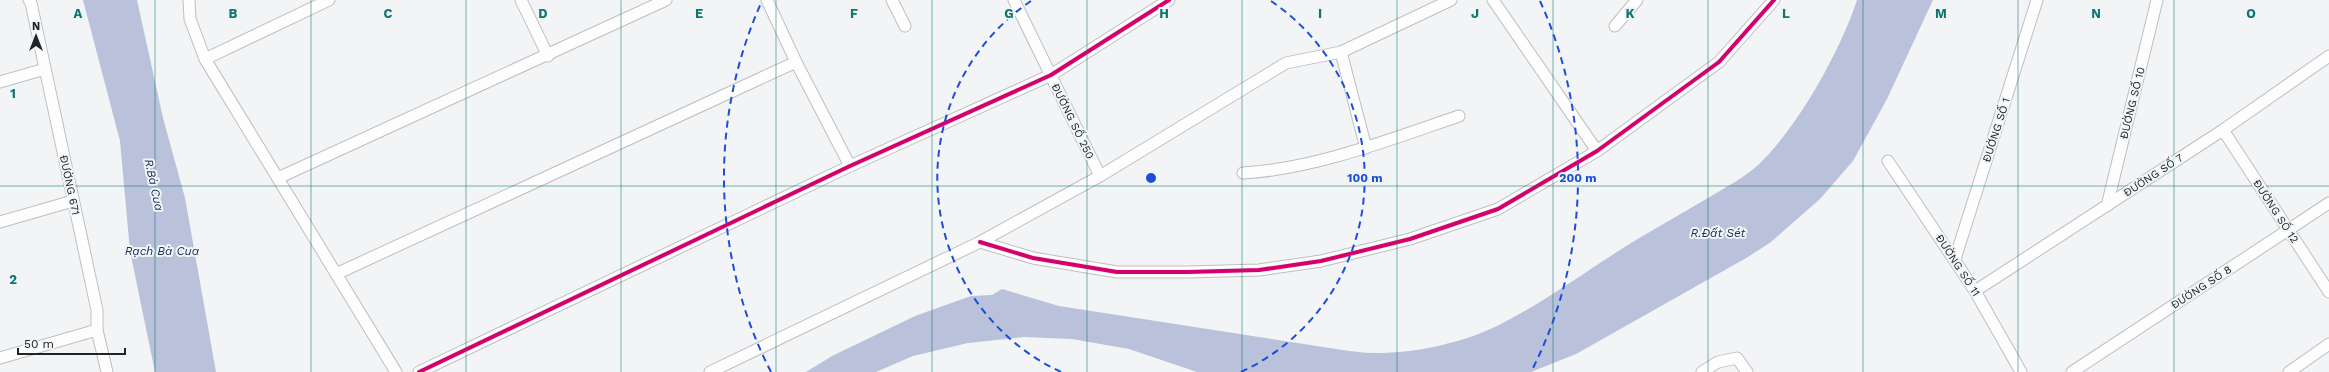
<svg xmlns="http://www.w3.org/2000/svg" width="2329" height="372" font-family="'Work Sans',sans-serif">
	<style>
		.water { fill: #b9c2da }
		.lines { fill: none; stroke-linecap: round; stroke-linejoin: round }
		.minor-casing { stroke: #bebfc1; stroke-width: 13 }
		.minor { stroke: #fdfdfe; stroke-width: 11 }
		.cycleway-casing { stroke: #f0f5f8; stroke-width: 6 }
		.cycleway { stroke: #d6006c; stroke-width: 4 }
		.grid { fill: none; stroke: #0f766e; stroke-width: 1; stroke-opacity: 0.55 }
		.ring { fill: none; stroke: #1d4ed8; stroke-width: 2; stroke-dasharray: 7 5 }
		.labels { text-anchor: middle; stroke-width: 4; stroke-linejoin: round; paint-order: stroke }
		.street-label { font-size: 11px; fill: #212324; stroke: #f0f5f8 }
		.water-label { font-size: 12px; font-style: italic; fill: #202e59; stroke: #f0f5f8 }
		.grid-label { font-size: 13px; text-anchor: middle; font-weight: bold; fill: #0f766e; stroke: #f0f5f8; stroke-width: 4; stroke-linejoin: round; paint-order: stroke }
		.centre { fill: #1d4ed8; stroke: #f0f5f8; stroke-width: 2 }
		.ring-label { font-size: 12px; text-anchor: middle; font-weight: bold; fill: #1d4ed8; stroke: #f0f5f8; stroke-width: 4; stroke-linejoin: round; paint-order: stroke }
	</style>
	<rect width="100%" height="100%" fill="#f2f4f6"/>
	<g class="water">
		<path d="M83 0H137L163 118 185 198 216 372H155L130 251 120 141Z"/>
		<path d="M1857 0H1933L1887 99 1853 161 1820 199 1771 242 1748 257 1576 354 1531 372H1197L1129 349 1072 339 1024 337 968 343 913 356 876 372H806L832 356 915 316 971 296 992 295 1002 289 1059 306 1336 349C1349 351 1363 353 1376 353 1416 353 1463 343 1499 325 1549 300 1594 265 1641 237 1665 223 1689 209 1713 195 1731 184 1751 174 1765 158 1801 121 1841 49 1857 0Z"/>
	</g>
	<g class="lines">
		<defs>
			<g id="minor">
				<path d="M29 0 31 3 97 310V330L107 372"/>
				<path d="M189 0 190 19 205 59 396 372"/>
				<path d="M521 0 548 56"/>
				<path d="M767 0 796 62 850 166"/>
				<path d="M892 0 905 26"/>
				<path d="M1014 0 1100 176"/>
				<path d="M1493 0 1597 151"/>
				<path d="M1615 26 1637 0"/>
				<path d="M1341 52 1366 148"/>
				<path d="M205 59 329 0"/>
				<path d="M0 82 45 69"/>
				<path d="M2223 130 2329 292"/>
				<path d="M1888 161 1975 291 2021 372"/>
				<path d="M1243 173C1315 169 1391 139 1459 116"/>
				<path d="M278 178 666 0"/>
				<path d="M2107 206 2157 0"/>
				<path d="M0 222 73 201"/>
				<path d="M980 242 1033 258 1117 272H1188L1259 270 1321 261 1410 239 1498 209 1597 151 1719 62 1774 0"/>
				<path d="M1955 259 2037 0"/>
				<path d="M336 274 796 62"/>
				<path d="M1975 291 2223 130 2329 56"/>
				<path d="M0 358 97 330"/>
				<path d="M419 372 850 166 1051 75 1169 0"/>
				<path d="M710 372 980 242 1100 176 1286 63 1341 52 1451 0"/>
				<path d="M1702 372 1718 362 1737 358 1747 372"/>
				<path d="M2072 372 2329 203"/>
				<path d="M2289 372 2329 344"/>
			</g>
		</defs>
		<use href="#minor" class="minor-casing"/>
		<use href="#minor" class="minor"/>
		<defs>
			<g id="cycleway">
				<path d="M980 242 1033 258 1117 272H1188L1259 270 1321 261 1410 239 1498 209 1597 151 1719 62 1774 0"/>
				<path d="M419 372 850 166 1051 75 1169 0"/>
			</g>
		</defs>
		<use href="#cycleway" class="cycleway-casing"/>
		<use href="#cycleway" class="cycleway"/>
	</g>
	<path class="grid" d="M155 0V372M311 0V372M466 0V372M621 0V372M776 0V372M932 0V372M1087 0V372M1242 0V372M1397 0V372M1553 0V372M1708 0V372M1863 0V372M2018 0V372M2174 0V372M0 186H2329"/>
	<g class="ring">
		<path d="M1061 372A214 214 0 0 1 1031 1M1271 1A214 214 0 0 1 1241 372"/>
		<path d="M771 372A427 427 0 0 1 762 1M1540 1A427 427 0 0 1 1531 372"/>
	</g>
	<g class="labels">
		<g class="street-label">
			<text transform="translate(2132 103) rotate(-76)" y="4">ĐƯỜNG SỐ 10</text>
			<text transform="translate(1073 121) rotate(64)" y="4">ĐƯỜNG SỐ 250</text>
			<text transform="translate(1996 130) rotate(-72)" y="4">ĐƯỜNG SỐ 1</text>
			<text transform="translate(2153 175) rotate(-33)" y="4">ĐƯỜNG SỐ 7</text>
			<text transform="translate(70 185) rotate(78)" y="4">ĐƯỜNG 671</text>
			<text transform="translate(2276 211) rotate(57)" y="4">ĐƯỜNG SỐ 12</text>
			<text transform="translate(1958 265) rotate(57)" y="4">ĐƯỜNG SỐ 11</text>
			<text transform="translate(2201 287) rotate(-33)" y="4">ĐƯỜNG SỐ 8</text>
		</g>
		<g class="water-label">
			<text transform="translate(154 185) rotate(78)" y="4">R.Bà Cua</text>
			<text x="1718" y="237">R.Đất Sét</text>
			<text x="162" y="255">Rạch Bà Cua</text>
		</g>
	</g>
	<g class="grid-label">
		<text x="78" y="18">A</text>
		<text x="233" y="18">B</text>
		<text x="388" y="18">C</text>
		<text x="543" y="18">D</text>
		<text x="699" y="18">E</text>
		<text x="854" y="18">F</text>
		<text x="1009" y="18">G</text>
		<text x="1164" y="18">H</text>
		<text x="1320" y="18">I</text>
		<text x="1475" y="18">J</text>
		<text x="1630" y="18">K</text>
		<text x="1786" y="18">L</text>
		<text x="1941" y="18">M</text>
		<text x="2096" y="18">N</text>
		<text x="2251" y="18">O</text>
		<text x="13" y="98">1</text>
		<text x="13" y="284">2</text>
	</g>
	<circle cx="1151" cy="178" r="6" class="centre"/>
	<g class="ring-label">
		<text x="1365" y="182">100 m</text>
		<text x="1578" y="182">200 m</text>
	</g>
	<g transform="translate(36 36)" stroke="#f0f5f8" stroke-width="3" paint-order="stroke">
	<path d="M0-3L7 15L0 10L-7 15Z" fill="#212324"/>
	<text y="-6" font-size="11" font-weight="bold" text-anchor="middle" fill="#212324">N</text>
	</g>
	<path d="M18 348v6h107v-6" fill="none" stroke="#212324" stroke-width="2"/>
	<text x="24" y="348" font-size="12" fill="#212324" stroke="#f0f5f8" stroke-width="3" paint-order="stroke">50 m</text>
</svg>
